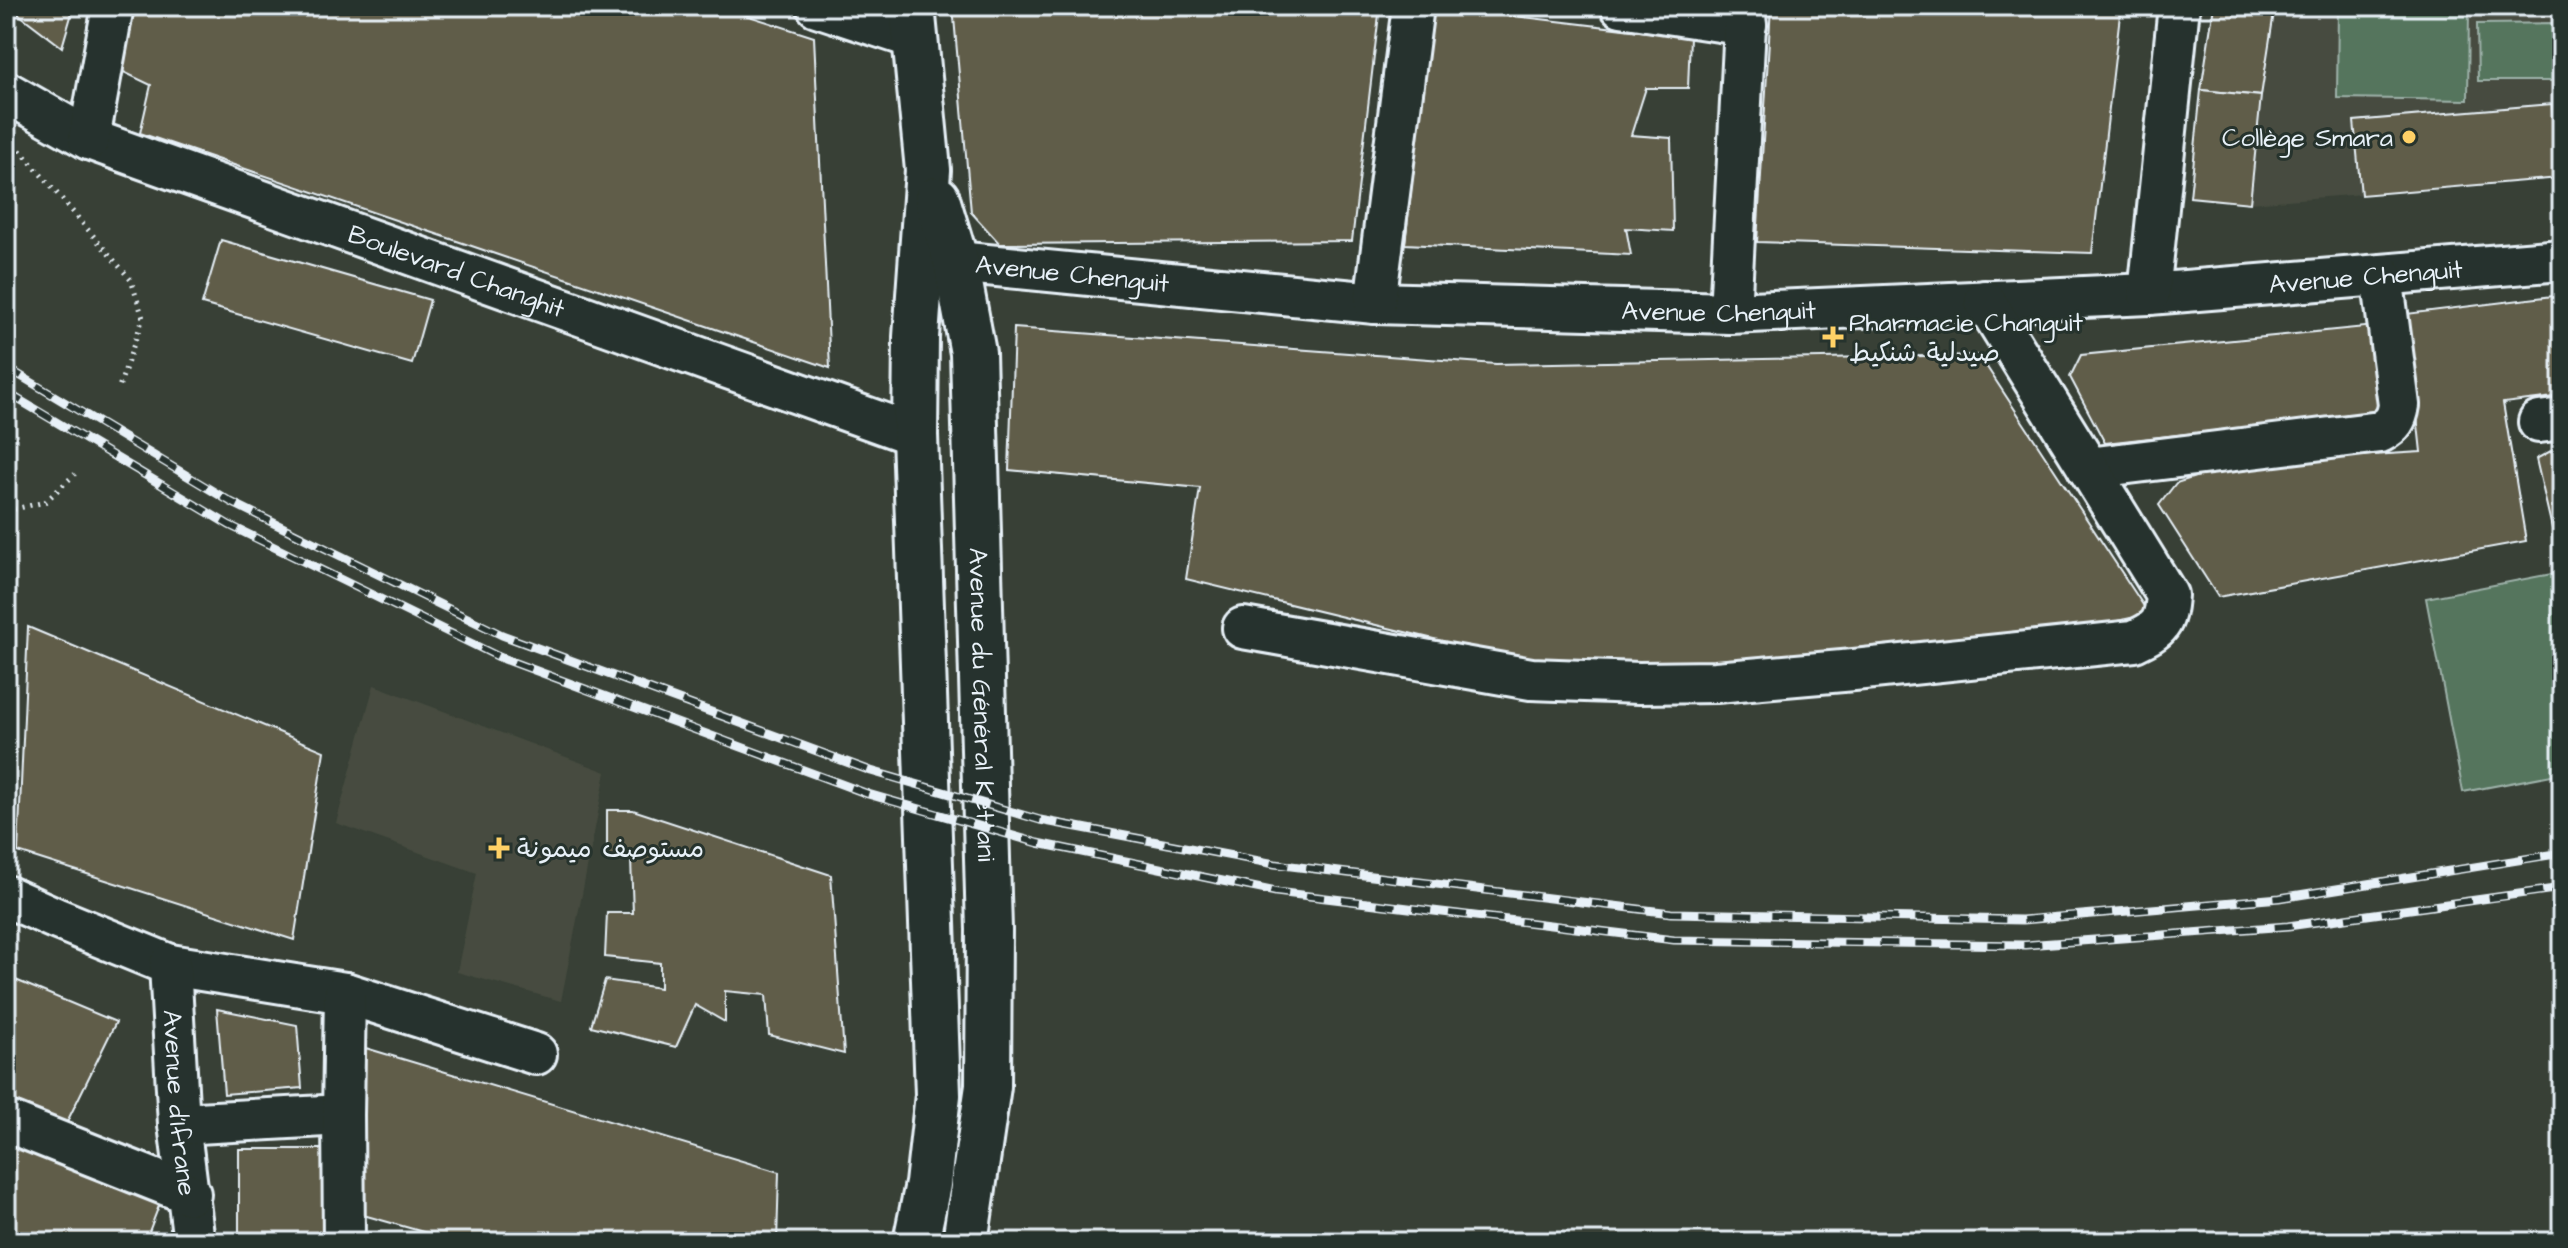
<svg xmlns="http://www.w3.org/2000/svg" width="2568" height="1248" font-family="'Architects Daughter','Playpen Sans Arabic',sans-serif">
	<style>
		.built { fill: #474c40 }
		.green { fill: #55745d; stroke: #9eb2aa; stroke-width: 2 }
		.building { fill: #615d4a; stroke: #e8f1f8; stroke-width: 2 }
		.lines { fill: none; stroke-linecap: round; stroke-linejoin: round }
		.street-casing { stroke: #e8f1f8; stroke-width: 46 }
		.secondary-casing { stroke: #e8f1f8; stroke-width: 50 }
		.path { stroke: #e8f1f8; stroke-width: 5; stroke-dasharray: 2 6; stroke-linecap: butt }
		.street { stroke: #26332d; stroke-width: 40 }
		.secondary { stroke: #26332d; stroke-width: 44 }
		.rail-casing { stroke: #e8f1f8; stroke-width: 9 }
		.rail { stroke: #26332d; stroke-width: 6; stroke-dasharray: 18; stroke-linecap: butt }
		.poi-dot { fill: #ffd166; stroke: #26332d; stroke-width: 3 }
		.labels { text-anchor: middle; stroke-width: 6; stroke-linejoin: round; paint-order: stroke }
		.poi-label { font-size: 26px; fill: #e8f1f8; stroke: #26332d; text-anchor: start }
		.street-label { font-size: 26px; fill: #e8f1f8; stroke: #26332d }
	</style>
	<rect width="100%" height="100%" fill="#384036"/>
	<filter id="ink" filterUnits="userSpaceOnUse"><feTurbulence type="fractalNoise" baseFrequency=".0125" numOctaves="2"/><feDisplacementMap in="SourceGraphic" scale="16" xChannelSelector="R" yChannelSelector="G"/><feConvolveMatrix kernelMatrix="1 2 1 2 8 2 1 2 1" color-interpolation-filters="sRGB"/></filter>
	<g filter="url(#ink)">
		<g class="built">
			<path d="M2214 6H2562V178L2250 203 2261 96 2201 90Z"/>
			<path d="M374 685 606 772 561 1001 457 972 477 873 336 823Z"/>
		</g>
		<g class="green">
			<path d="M2338 6H2469L2468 100 2337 98Z"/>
			<path d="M2562 23V81H2478L2477 24Z"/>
			<path d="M2562 572V773L2463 792 2426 598Z"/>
		</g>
		<g class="building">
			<path d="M8 6H74L62 47Z"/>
			<path d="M127 6H718L814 37 830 368 140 133 151 85 111 66Z"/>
			<path d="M953 6H1380L1352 241 1000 244 971 212Z"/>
			<path d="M1432 6 1690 37 1688 88H1646L1631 135 1671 138 1673 231 1626 228 1631 255 1405 244Z"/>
			<path d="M1771 6H2121L2092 253 1757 242Z"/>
			<path d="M2214 6H2275L2261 96 2201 90Z"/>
			<path d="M2201 90 2261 96 2250 203 2190 197Z"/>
			<path d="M2552 104 2559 178 2361 195 2354 121Z"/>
			<path d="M221 240 430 300 412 364 202 304Z"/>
			<path d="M2562 295V396L2503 403 2526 541 2218 597 2159 505 2176 483 2240 463 2421 452 2406 314Z"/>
			<path d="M2375 326 2386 412 2105 443 2070 377 2081 355Z"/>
			<path d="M1014 328 1496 364 1979 355 2149 614 2016 643 1562 670 1186 579 1200 488 1009 470Z"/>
			<path d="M2562 445V527L2552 528 2536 459Z"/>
			<path d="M28 627 324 751 294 940 18 852Z"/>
			<path d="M607 810H633L831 875 844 1054 769 1035 766 995 725 991V1022L695 1005 676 1047 591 1026 605 980 660 988V963L605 957 607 913H633L631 860H607Z"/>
			<path d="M6 976 116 1022 65 1126 6 1103Z"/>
			<path d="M217 1009 297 1025 302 1088 224 1094Z"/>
			<path d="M359 1046 779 1172 777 1242H459L356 1213Z"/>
			<path d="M6 1141 160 1203 145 1242H6Z"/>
			<rect x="239" y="1149" width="83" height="93"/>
		</g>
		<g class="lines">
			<defs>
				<g id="street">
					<path d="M817 6 914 38"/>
					<path d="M1621 6 1746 25"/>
					<path id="s1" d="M6 92 89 139 915 435"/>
					<path d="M89 139 113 6"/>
					<path id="s2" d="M927 265 956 262 1375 303 1730 313 2149 294 2562 260"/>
					<path d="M2149 294 2179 6"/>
					<path d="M1375 303 1413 6"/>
					<path d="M1730 313 1746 6"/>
					<path d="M2539 422 2562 419"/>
					<path d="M2088 468 2380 432C2393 425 2397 419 2399 405L2382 275"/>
					<path d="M1243 628 1531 679 1639 683 1716 682 1854 670 2134 641C2160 629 2165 624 2167 595L1985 301"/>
					<path d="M6 896 55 918 170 965 345 993 536 1054"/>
					<path id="s3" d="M170 965 179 1124 194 1242"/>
					<path d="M6 1121 190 1194"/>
					<path d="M179 1124 343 1115"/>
					<path d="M344 1242 343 1115 345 993"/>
				</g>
				<g id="secondary">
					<path d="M912 6 928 170 916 337 915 435 938 1095 928 1184 916 1242"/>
					<path id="s4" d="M937 199 956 262 973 353 989 930 988 1086 965 1242"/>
				</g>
			</defs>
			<use href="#street" class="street-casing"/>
			<use href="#secondary" class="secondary-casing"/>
			<g class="path">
				<path d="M20 150 131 280 143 318 118 390"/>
				<path d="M6 511 45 502 75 474"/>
			</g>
			<use href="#street" class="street"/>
			<use href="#secondary" class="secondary"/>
			<defs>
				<g id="rail">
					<path d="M6 367 231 502 502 635 871 771 1040 820 1275 864 1671 913 2022 920 2280 898 2562 853"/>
					<path d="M6 392 229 525 499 657 868 794 1038 843 1276 892 1674 940 2025 945 2288 926 2562 888"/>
				</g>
			</defs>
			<use href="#rail" class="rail-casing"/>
			<use href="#rail" class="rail"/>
		</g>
	</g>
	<g class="poi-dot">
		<circle cx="2409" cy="137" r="8"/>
		<path d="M1829 325h8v8h8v8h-8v8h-8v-8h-8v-8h8z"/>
		<path d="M495 836h8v8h8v8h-8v8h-8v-8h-8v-8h8z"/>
	</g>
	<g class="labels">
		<g class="poi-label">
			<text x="2393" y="146" text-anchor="end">Collège Smara</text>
			<text x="1849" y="331">Pharmacie Changuit<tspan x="1849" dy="30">صيدلية شنكيط</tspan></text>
			<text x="517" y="857">مستوصف ميمونة</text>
		</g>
		<g class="street-label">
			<text dy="9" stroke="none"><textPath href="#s1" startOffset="486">Boulevard Changhit</textPath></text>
			<text dy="9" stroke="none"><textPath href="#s2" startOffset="146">Avenue Chenguit</textPath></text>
			<text dy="9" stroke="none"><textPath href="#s2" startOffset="1442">Avenue Chenguit</textPath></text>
			<text dy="9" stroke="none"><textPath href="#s2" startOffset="794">Avenue Chenguit</textPath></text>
			<text dy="9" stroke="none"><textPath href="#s4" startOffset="510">Avenue du Général Kettani</textPath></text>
			<text dy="9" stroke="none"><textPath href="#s3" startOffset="138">Avenue d'Ifrane</textPath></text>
		</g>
	</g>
	<rect width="2568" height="1248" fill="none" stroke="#26332d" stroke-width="32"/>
	<rect x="16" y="16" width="2536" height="1216" fill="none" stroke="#e8f1f8" stroke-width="3" filter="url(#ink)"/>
</svg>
